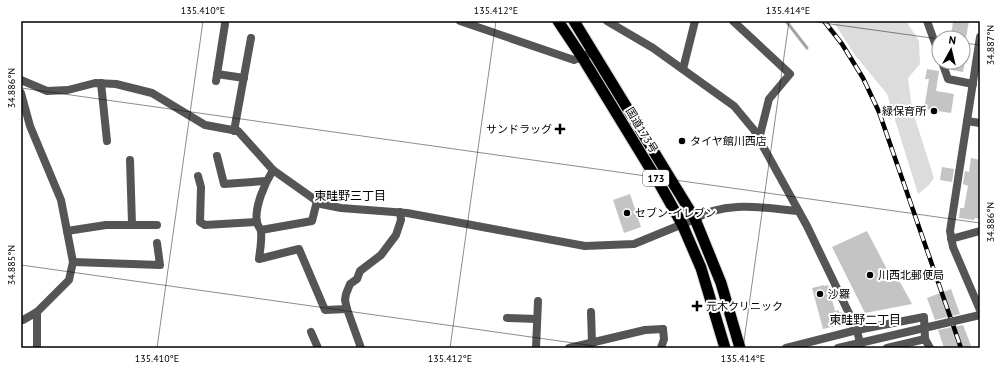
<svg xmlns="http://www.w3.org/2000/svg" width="1001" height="369" font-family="'PT Sans','Noto Sans JP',sans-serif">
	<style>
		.green { fill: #dcdcdc }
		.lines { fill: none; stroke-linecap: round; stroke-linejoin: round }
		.stream { stroke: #a3a3a3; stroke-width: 3 }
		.building { fill: #c4c4c4 }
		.trunk-casing { stroke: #dbdbdb; stroke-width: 13 }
		.minor { stroke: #555; stroke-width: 8 }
		.tertiary { stroke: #555; stroke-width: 8 }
		.trunk { stroke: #000; stroke-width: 11 }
		.rail-casing { stroke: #000; stroke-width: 4.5 }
		.rail { stroke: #fff; stroke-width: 3; stroke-dasharray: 9; stroke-linecap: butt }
		.tertiary-bridge { stroke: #555; stroke-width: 8 }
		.ticks { fill: none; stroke: #000; stroke-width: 1; stroke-opacity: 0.45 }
		.poi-dot { fill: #000; stroke: #fff; stroke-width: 1.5 }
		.labels { text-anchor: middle; stroke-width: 4; stroke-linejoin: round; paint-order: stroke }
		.shield { fill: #fff; stroke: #4c4c4c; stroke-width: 1 }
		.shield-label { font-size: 10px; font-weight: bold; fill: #000 }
		.poi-label { font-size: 11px; fill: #000; stroke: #fff; text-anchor: start }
		.street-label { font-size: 11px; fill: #000; stroke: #fff }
		.neighbourhood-label { font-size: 12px; fill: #000; stroke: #fff }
		.neatline { fill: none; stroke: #000; stroke-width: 1.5 }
		.ticks-label { font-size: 10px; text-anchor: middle; fill: #000 }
	</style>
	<rect width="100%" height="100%" fill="#fff"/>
	<path class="green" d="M833 21H906L919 41 920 64 908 78 912 109 934 178 929 185 918 194 887 94 855 55Z"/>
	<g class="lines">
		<path class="stream" d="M786 21 807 48"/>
	</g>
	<g class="building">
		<path d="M953 21H969L966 38H951Z"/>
		<path d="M952 62H965L963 72 951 70Z"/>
		<path d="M927 69 939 71 936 91 954 94 951 113 924 109 929 79H925Z"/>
		<path d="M971 158 980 160V219L975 218 974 220 959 218 960 208H964L968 186 963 184 965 171 969 172Z"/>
		<path d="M942 167 954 169 952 182 940 180Z"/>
		<path d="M630 194 641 227 624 233 613 200Z"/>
		<path d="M867 231 890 275 895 273 912 304 865 313 832 247Z"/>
		<path d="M824 285V286L828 285 835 311 839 310V313L842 312 845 324 823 329 812 288Z"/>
		<path d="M951 289 960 314 935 320 927 298Z"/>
		<path d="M963 325 972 348H944L938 330Z"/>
	</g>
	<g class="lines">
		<defs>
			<g id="trunk">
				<path d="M558 21 582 57 659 183 682 224 701 268 725 348"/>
				<path d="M574 21 695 219 721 283 740 348"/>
			</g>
		</defs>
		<use href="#trunk" class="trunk-casing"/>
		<g class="minor">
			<path d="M460 21 574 60 593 52"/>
			<path d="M607 21 653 48 734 106 754 130 807 226 857 330 861 348"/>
			<path d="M733 21 790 74 769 99 759 139"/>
			<path d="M927 21 939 54"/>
			<path d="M980 37 950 231 953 247 980 310"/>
			<path d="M942 62 948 79 973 84"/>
			<path d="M683 69 695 21"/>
			<path d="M217 74 244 78"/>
			<path d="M21 80 47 91 68 90 95 83 116 84 152 93 205 125 238 131 273 170 321 204 341 208 407 213 585 246 634 244 695 219C725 200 764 208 798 211"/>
			<path d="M216 81 225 24"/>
			<path d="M101 83 107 141"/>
			<path d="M21 93 30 126 61 200 73 262 69 280 37 312 23 320H21"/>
			<path d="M967 121 980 123"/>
			<path d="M234 131 251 38"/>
			<path d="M217 156 224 184 266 181"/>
			<path d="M130 160 132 224"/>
			<path d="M273 170C265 183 254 207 257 223 258 226 260 228 261 231 262 241 260 250 259 259L299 249 325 310 347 309"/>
			<path d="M198 176 201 187 200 222 205 225 257 222"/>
			<path d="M261 230 312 221 317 201"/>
			<path d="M67 231 106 225H157"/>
			<path d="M951 239 980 231"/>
			<path d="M73 262 160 265 157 243"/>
			<path d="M37 312V348"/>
			<path d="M591 312 592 343"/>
			<path d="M507 318 537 319"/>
			<path d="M311 332 318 348"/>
			<path d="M361 348 347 309 345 300 346 294 350 284 357 279 360 271 381 255 396 235 401 220 400 212"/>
			<path d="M536 348 538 301"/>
			<path d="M569 348 645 330 663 329"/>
			<path d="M786 348 857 330 924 317 925 339 930 348"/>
			<path d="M887 348 925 339"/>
		</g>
		<path class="tertiary" d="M661 348 664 339 663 329"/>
		<use href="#trunk" class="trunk"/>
		<defs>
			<path id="rail" d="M824 21 842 44 863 78 879 112 961 348"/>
		</defs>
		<use href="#rail" class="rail-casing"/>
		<use href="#rail" class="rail"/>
		<path class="tertiary-bridge" d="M838 348 980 315"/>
	</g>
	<path class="ticks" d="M809 21 939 39M963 43 980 45M21 88 980 223M21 265 609 348M157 348 203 21M450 348 496 21M743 348 789 21"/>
	<g class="poi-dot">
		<circle cx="934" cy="111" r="4"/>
		<path d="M558 123h4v4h4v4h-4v4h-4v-4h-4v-4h4z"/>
		<circle cx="682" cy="141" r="4"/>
		<circle cx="627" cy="213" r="4"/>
		<circle cx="870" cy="275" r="4"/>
		<circle cx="820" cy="294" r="4"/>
		<path d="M695 300h4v4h4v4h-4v4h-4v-4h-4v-4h4z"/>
	</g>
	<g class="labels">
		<rect class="shield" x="643" y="170" width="26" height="16" rx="3"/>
		<g class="shield-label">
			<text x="656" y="182">173</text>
		</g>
		<g class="poi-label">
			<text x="926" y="115" text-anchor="end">緑保育所</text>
			<text x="552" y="133" text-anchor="end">サンドラッグ</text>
			<text x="690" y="145">タイヤ館川西店</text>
			<text x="635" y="217">セブン-イレブン</text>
			<text x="878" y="279">川西北郵便局</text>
			<text x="828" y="298">沙羅</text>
			<text x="706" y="310">元木クリニック</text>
		</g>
		<g class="street-label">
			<text transform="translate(642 130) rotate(59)" y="4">国道173号</text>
		</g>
		<g class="neighbourhood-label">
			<text x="350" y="200">東畦野三丁目</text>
			<text x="865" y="324">東畦野二丁目</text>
		</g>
	</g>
	<rect width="1001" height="369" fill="none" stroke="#ffffff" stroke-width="44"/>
	<g transform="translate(951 50) rotate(8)"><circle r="19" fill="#ffffff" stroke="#999999"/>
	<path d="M0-3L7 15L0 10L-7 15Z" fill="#000000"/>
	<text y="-6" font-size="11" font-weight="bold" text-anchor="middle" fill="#000000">N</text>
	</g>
	<rect x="22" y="22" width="957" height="325" class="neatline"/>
	<g class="ticks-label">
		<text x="203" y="14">135.410°E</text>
		<text x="496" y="14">135.412°E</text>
		<text x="788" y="14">135.414°E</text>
		<text transform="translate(990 45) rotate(-90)" y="4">34.887°N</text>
		<text transform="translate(11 88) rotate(-90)" y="4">34.886°N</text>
		<text transform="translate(990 222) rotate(-90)" y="4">34.886°N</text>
		<text transform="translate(11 265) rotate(-90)" y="4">34.885°N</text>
		<text x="157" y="362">135.410°E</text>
		<text x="450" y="362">135.412°E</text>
		<text x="743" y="362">135.414°E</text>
	</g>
</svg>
